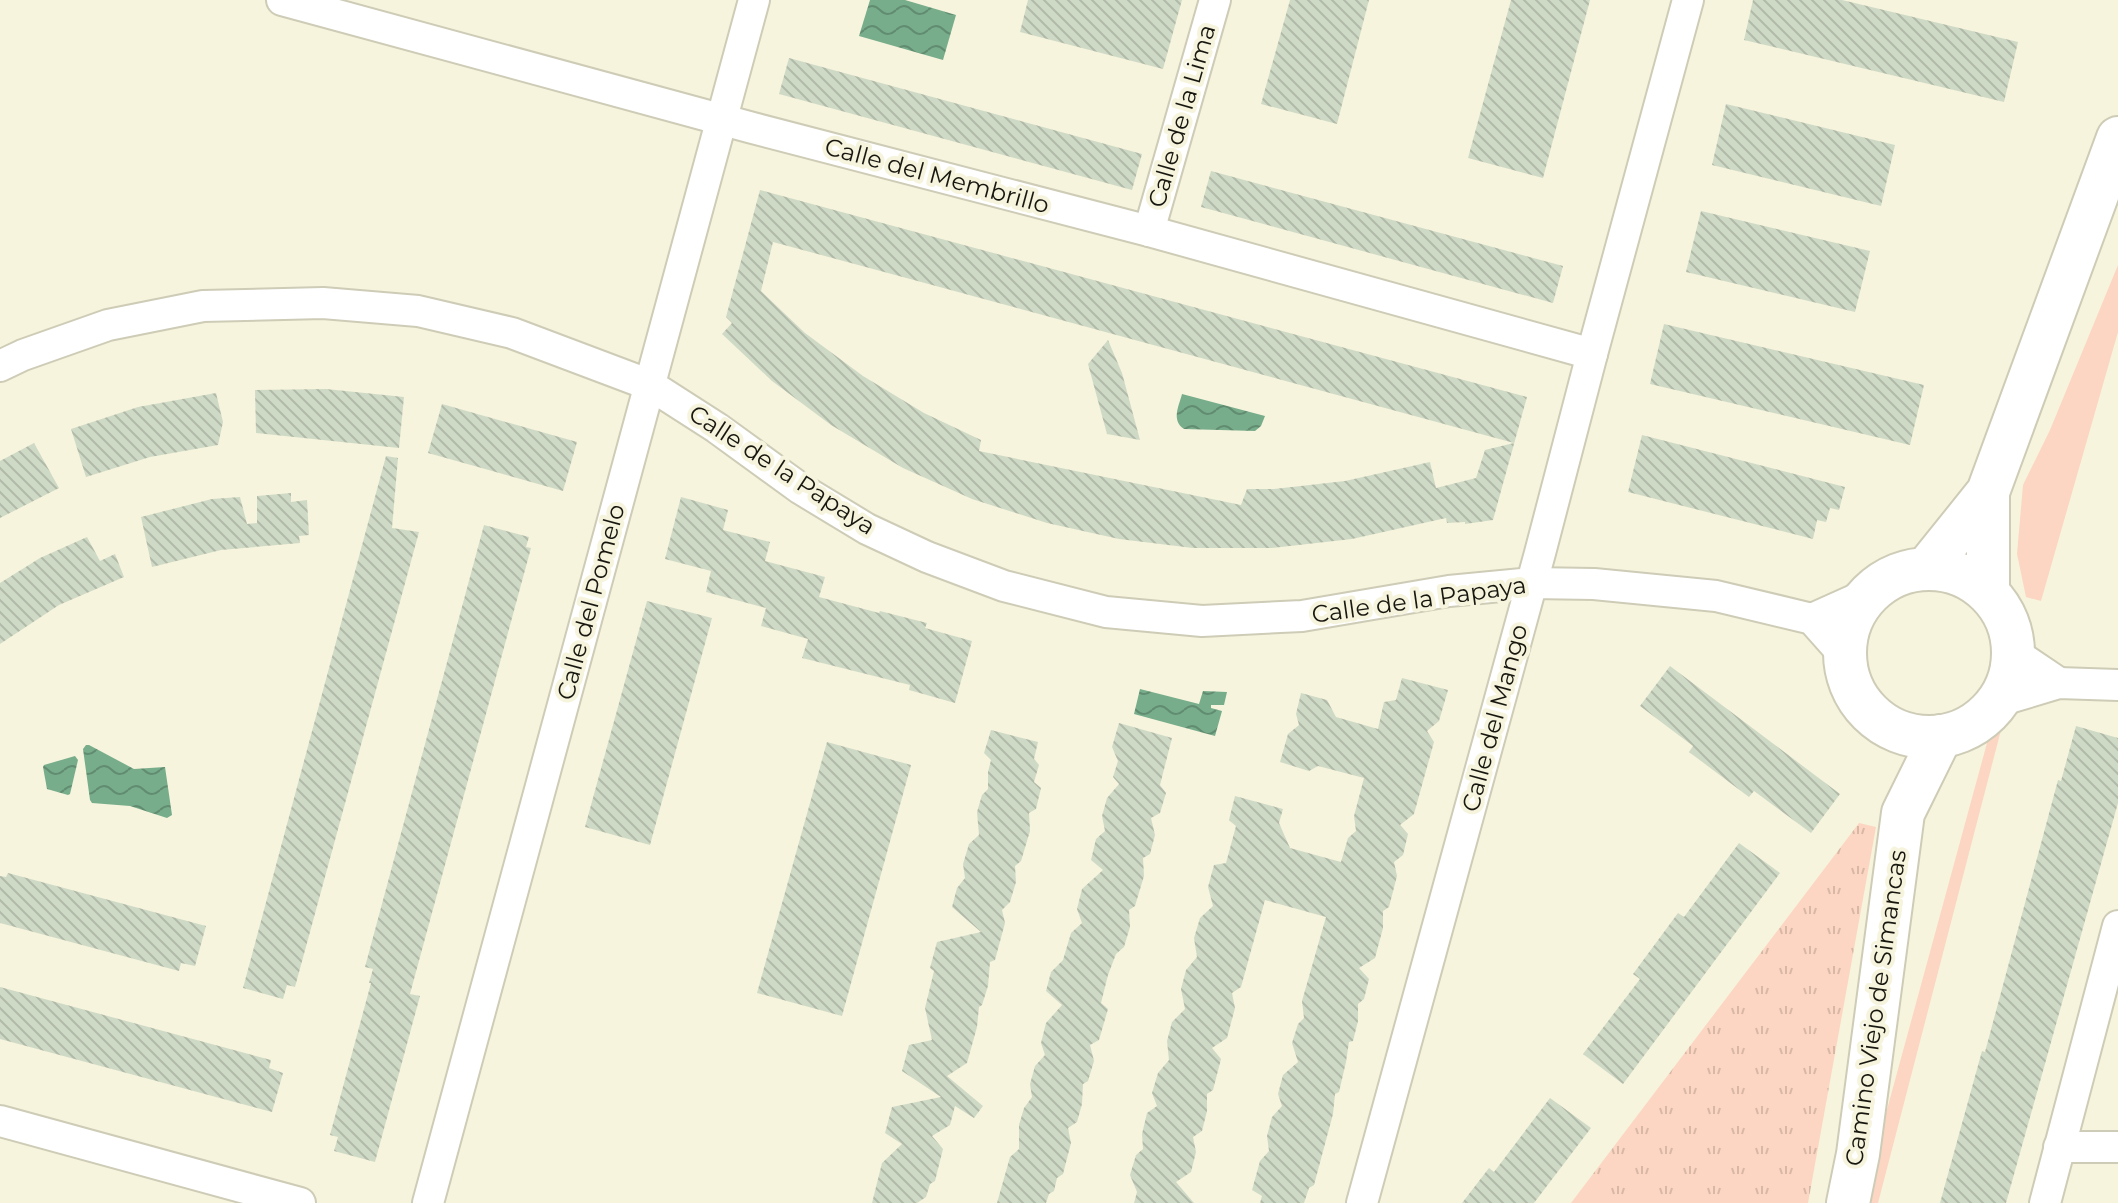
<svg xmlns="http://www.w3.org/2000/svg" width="2118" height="1203" font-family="Montserrat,sans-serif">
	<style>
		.grass { fill: #fcd6c2 }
		.park { fill: url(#park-tufts) }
		.water { fill: url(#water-waves) }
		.building { fill: url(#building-back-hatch); fill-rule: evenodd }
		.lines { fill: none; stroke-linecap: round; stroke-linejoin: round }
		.street-casing { stroke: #ceccb6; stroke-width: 34 }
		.secondary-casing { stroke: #ceccb6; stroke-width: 46 }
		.street { stroke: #fff; stroke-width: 30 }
		.secondary { stroke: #fff; stroke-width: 42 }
		.labels { text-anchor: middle; stroke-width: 8; stroke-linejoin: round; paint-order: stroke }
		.street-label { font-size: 24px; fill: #18170f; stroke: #f6f4dd }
	</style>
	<defs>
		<pattern id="park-tufts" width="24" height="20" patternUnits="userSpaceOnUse" patternTransform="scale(2)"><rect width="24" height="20" fill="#fcd6c2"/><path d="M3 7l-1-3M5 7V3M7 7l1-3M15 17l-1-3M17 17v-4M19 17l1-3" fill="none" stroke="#d7b7a6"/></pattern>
		<pattern id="water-waves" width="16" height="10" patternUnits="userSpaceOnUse" patternTransform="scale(2)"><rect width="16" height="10" fill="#77ad8b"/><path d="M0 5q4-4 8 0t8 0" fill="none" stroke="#618c70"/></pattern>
		<pattern id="building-back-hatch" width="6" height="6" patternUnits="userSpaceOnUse" patternTransform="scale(2)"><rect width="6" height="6" fill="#cfdac6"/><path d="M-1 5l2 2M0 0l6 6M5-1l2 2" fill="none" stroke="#b1baa9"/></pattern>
	</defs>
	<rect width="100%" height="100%" fill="#f6f4dd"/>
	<g class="grass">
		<path d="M2118 265V332L2041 601 2026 597 2017 554 2023 485 2050 430Z"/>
		<path d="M2001 730 1878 1203H1865L1873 1161 1990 732Z"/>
	</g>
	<path class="park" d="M1859 823 1876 827 1808 1203H1571Z"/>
	<g class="water">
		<path d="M870 0H905L956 15 943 60 859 36Z"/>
		<path d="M1182 394 1265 416 1261 426 1255 431 1184 429C1171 420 1179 406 1182 394Z"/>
		<path d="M1140 689 1199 704 1203 691 1227 692 1224 705H1211V708L1222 711 1215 736 1134 714Z"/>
		<path d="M86 745H89L134 769 165 767 172 815 167 818 130 806 92 803 90 800 83 749Z"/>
		<path d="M75 756 78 760 70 794 68 795 47 789 43 767 44 765Z"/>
	</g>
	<g class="building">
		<path d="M1028 0H1182L1163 69 1020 32Z"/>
		<path d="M1290 0H1369L1337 124 1261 104Z"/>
		<path d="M1511 0H1590L1543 178 1468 158Z"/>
		<path d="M1753 0H1842L2018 42 2004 102 1744 40Z"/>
		<path d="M789 58 1142 154 1132 190 779 94Z"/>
		<path d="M1726 104 1895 145 1881 206 1712 165Z"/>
		<path d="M1211 171 1563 266 1553 303 1201 207Z"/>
		<path d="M760 190 1527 397 1493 520 1465 524V522L1447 523 1446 518 1352 539 1272 548H1193L1119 539 1047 523 972 499 903 468 831 425 772 381 722 334 732 323 726 317ZM773 242 899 276 1514 443 1485 450 1476 478 1436 488 1430 462 1345 481 1274 489H1247L1241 505 979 451 981 440 924 413 863 376 805 333 761 291Z"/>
		<path d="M1701 211 1870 251 1855 312 1686 272Z"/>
		<path d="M1664 324 1924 385 1910 445 1650 384Z"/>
		<path d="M1108 340 1122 373 1140 440 1107 434 1088 364Z"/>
		<path d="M326 389 404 397 399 448 256 433 255 390Z"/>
		<path d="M216 393 223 422 218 445 150 457 86 477 71 429 138 407Z"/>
		<path d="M442 404 577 442 563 491 428 453Z"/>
		<path d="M1642 435 1845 487 1839 510 1830 508 1826 522 1817 520 1813 539 1628 492Z"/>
		<path d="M34 443 59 488 0 518V461Z"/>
		<path d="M386 456 398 458 392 528 419 532 295 987 287 985 283 999 243 988Z"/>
		<path d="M291 493V502L307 500 309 535 299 536 300 543 221 550 152 567 141 517 212 499 240 497 247 524 257 523V496Z"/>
		<path d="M681 497 728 510 723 530 770 542 765 561 825 577 819 597 879 613 880 611 927 623 925 628 972 641 955 703 909 690 910 685 802 658 808 639 761 626 766 608 706 592 711 571 665 559Z"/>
		<path d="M484 525 529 537 526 547 531 548 410 994 420 996 375 1162 334 1151 338 1137 330 1135 371 983H369L373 969 365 967Z"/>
		<path d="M87 537 100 561 115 554 124 577 59 605 0 644V583L40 558Z"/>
		<path d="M647 601 712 618 650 845 585 827Z"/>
		<path d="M1670 666 1840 794 1811 833 1754 791 1749 797 1689 752 1693 746 1640 706Z"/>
		<path d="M1402 678 1448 690 1439 721 1427 731 1434 742 1414 814 1400 825 1408 834 1403 855 1394 862 1397 876 1389 907 1383 911V928L1375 958 1359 968 1369 979 1364 999 1358 1004V1021L1353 1041 1349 1042 1346 1062 1339 1092 1335 1094 1333 1114 1314 1185 1309 1188 1304 1203H1260L1262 1196 1252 1190 1260 1161 1269 1151 1267 1136 1272 1117 1282 1106 1278 1094 1283 1075 1298 1062 1292 1043 1298 1024 1304 1018 1302 1001 1326 917 1265 900 1241 987 1232 993 1235 1008 1227 1038 1212 1048 1221 1059 1213 1090 1207 1094V1111L1202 1131 1193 1137 1196 1152 1191 1172 1176 1182 1194 1203H1134L1137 1192 1130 1175 1136 1155 1143 1149 1142 1134 1147 1113 1157 1106 1152 1093 1158 1073 1169 1060 1167 1041 1172 1022 1185 1009 1181 989 1186 970 1197 957 1194 938 1200 918 1213 906 1208 887 1214 865 1226 863 1236 826 1229 820 1235 796 1283 809 1279 823 1290 848 1341 862 1348 838 1356 831 1354 816 1364 778 1318 766 1309 771 1280 762 1288 734 1299 725 1296 714 1301 693 1327 700 1336 717 1378 729 1384 702 1396 700Z"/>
		<path d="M1119 723 1172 738 1160 785 1166 793 1160 813 1151 818 1155 835 1150 854 1143 858 1144 876 1135 906 1129 910 1130 927 1124 947 1116 954 1108 975 1101 1003 1108 1009 1099 1040 1090 1045 1094 1061 1088 1081 1083 1084 1082 1104 1077 1122 1068 1128 1071 1143 1063 1174 1057 1178 1054 1191 1049 1194 1046 1203H997L1010 1157 1019 1149V1125L1024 1108 1032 1097 1030 1084 1035 1066 1045 1055 1041 1043 1046 1023 1062 1005 1046 991 1051 972 1063 960 1071 933 1082 923 1077 909 1082 889 1103 870 1091 860 1096 839 1105 831 1102 816 1107 798 1119 784 1113 777 1118 761 1112 747Z"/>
		<path d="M2076 726 2118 738V803L2006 1203H1940L1982 1051 1985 1052 2058 780 2061 781Z"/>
		<path d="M991 730 1038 742 1034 759 1039 765 1034 782 1041 788 1036 809 1029 813 1030 831 1021 861 1015 866 1016 882 1010 902 1002 910 1005 923 995 960 990 962 988 986 982 1005 979 1007 977 1027 967 1063 947 1076 983 1106 974 1118 955 1106 950 1125 932 1136 943 1149 935 1181 930 1184 926 1197 917 1203H872L882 1163 902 1144 885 1133 892 1107 941 1097 902 1071 909 1045 932 1040 925 1008 934 971 930 968 937 942 981 932 952 907 957 888 965 878 963 864 969 844 979 835 977 812 982 795 988 789V772L991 760 984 753Z"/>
		<path d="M827 742 911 765 842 1016 757 993Z"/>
		<path d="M1739 843 1780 873 1623 1084 1583 1054 1640 979 1633 974 1678 913 1684 917Z"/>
		<path d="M8 873 206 926 195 966 181 963 179 971 0 923V876L6 877Z"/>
		<path d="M0 987 271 1060 269 1068 283 1073 272 1112 0 1039Z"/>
		<path d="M1550 1098 1591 1128 1534 1203H1462L1489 1168 1494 1172Z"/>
	</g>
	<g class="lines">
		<defs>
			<g id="street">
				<path d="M282 0 749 127 1149 231 1592 354"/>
				<path d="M1149 231 1215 0"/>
				<path d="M0 366 23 355 108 325 203 306 323 303 418 311 512 333 650 385 717 428 801 489 867 529 927 557 1004 586 1106 612 1202 621 1302 616 1449 591 1532 583 1594 584 1716 596 1812 619 1844 655"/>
				<path d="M1812 619 1870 593"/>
				<path d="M2013 652 2059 683"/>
				<path d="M1999 701 2059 683 2118 685"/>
				<path d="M0 1121 300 1203"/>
				<path d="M2059 1147H2118"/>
				<path d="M428 1203 754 0"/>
				<path d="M1362 1203 1540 553 1592 354 1688 0"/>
				<path d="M2045 1203 2118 926"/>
			</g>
			<g id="secondary">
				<path d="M1927 568 1988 492 2118 138"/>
				<circle cx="1929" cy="653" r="84"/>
				<path d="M1988 592V492"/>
				<path d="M1848 1203 1858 1154 1903 813 1941 736"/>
			</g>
		</defs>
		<use href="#street" class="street-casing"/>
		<use href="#secondary" class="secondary-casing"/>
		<use href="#street" class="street"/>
		<use href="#secondary" class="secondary"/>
	</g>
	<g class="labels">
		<g class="street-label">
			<text transform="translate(1182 116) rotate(-74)" y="8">Calle de la Lima</text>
			<text transform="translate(937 176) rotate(15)" y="8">Calle del Membrillo</text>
			<text transform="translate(782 470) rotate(33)" y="8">Calle de la Papaya</text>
			<text transform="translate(1419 600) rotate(-8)" y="8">Calle de la Papaya</text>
			<text transform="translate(591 602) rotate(-75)" y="8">Calle del Pomelo</text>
			<text transform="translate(1495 718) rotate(-75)" y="8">Calle del Mango</text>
			<text transform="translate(1876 1008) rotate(-82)" y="8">Camino Viejo de Simancas</text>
		</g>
	</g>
</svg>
